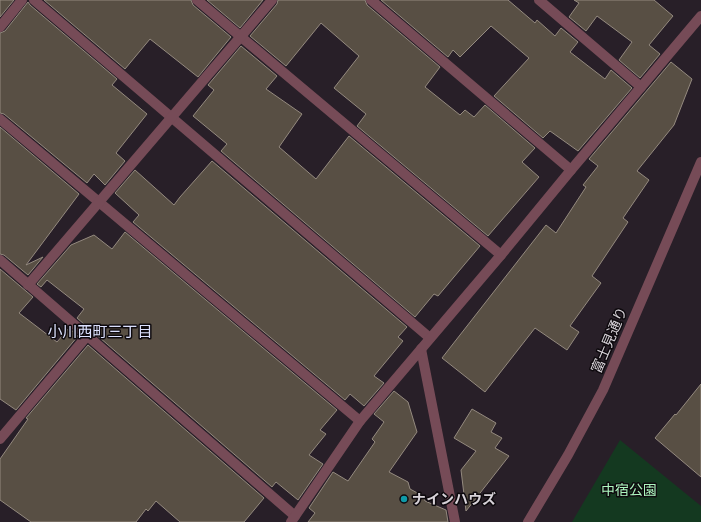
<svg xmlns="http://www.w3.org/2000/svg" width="701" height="522" font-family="'DejaVu Sans','Noto Sans JP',sans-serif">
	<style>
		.green { fill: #143920 }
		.building { fill: #584f44; stroke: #948a7f }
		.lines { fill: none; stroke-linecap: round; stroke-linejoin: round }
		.minor { stroke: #764b57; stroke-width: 10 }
		.culture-dot { fill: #0f9aa8; stroke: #0e0a0e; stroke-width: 1.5 }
		.labels { text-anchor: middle; stroke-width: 3; stroke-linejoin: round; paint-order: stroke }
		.street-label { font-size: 14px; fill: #d8d3d9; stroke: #0e0a0e }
		.park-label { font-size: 14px; fill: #adf6bf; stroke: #0e0a0e }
		.poi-label { font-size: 14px; font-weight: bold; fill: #d8d3d9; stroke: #0e0a0e; text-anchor: start }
		.neighbourhood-label { font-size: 15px; fill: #dbe0fd; stroke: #0e0a0e }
	</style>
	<rect width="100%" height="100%" fill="#281f28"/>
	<path class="green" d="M620 440 701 506V522H572Z"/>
	<g class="building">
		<path d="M0 0H14L0 17Z"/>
		<path d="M44 0H191L193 5 231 37 198 77 150 39 125 69Z"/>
		<path d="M207 0H263L240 28Z"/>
		<path d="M278 0H365L367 5 440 67 425 87 460 115 465 110 474 117 485 105 535 148 522 162 539 177 488 236 357 126 366 114 334 88 359 56 321 23 286 66 250 36 277 4Z"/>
		<path d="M381 0H508L535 23 537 20 555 36 561 28 578 42 570 52 605 79 611 70 632 88 578 151 550 131 543 138 494 96 529 58 491 26 460 57 453 50 448 57Z"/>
		<path d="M574 0H654L673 16 649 45 660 54 640 78 619 60 632 42 597 16 586 31 569 17 579 3Z"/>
		<path d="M28 2 30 5 117 79 112 85 147 114 116 153 125 161 105 185 94 174 87 183 4 114 0 113V33L5 31Z"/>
		<path d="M241 46 277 76 266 89 302 114 279 147 316 179 349 136 480 246 438 296 434 294 415 317 221 151 227 144 193 116 214 90 208 85Z"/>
		<path d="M671 62 692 79 674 125 637 171 649 180 623 218 628 222 592 276 601 283 570 326 579 332 567 350 535 328 485 392 442 358 546 225 556 233 586 187 583 185 598 166 589 159Z"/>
		<path d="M0 127 79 194 26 265 43 257 28 275 4 255 0 254Z"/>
		<path d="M212 161 407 327 398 337 403 341 374 376 384 383 364 406 350 394 345 400 133 222 139 215 115 193 135 170 174 205 180 197Z"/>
		<path d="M125 232 337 410 320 430 326 434 309 455 323 464 298 500 276 482 272 487 77 318 84 309 47 280 41 287 37 284 71 245 94 235 112 249Z"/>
		<path d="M0 269 33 297 19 313 57 342 69 328 78 336 16 410 0 399Z"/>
		<path d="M88 345 264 498 244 522H180L156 501 148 511 146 509 136 522H31L0 500V459L28 419 26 418Z"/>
		<path d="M701 384V477L655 438 675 414 676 415Z"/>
		<path d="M394 391 408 402 417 432 389 472 408 482 410 489 423 496 425 501 446 510 448 522H308L315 513 309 508 333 472 348 481 375 442 372 439 384 422 374 414Z"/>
		<path d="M472 409 496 423 491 432 502 438 495 448 509 456 466 511 461 470 476 451 454 438Z"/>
	</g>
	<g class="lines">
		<g class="minor">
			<path d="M34 0 430 338"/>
			<path d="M197 0 501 255"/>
			<path d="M371 0 571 170"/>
			<path d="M539 0 641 87"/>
			<path d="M0 27 22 0"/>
			<path d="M0 119 360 421"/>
			<path d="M0 260 295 516"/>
			<path d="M28 285 272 0"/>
			<path d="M421 349 455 522"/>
			<path d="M0 439 87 336"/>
			<path d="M291 522 360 421 501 255 571 170 701 16"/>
			<path d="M528 522 568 455 603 390 701 162"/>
		</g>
	</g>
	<circle class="culture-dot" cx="404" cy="499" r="4"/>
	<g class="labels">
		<g class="street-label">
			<text transform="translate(609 340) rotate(-67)" y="5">富士見通り</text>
		</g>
		<g class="park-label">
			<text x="629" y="495">中宿公園</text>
		</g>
		<g class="poi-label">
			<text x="412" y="504">ナインハウズ</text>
		</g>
		<g class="neighbourhood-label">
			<text x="100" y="337">小川西町三丁目</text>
		</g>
	</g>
</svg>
